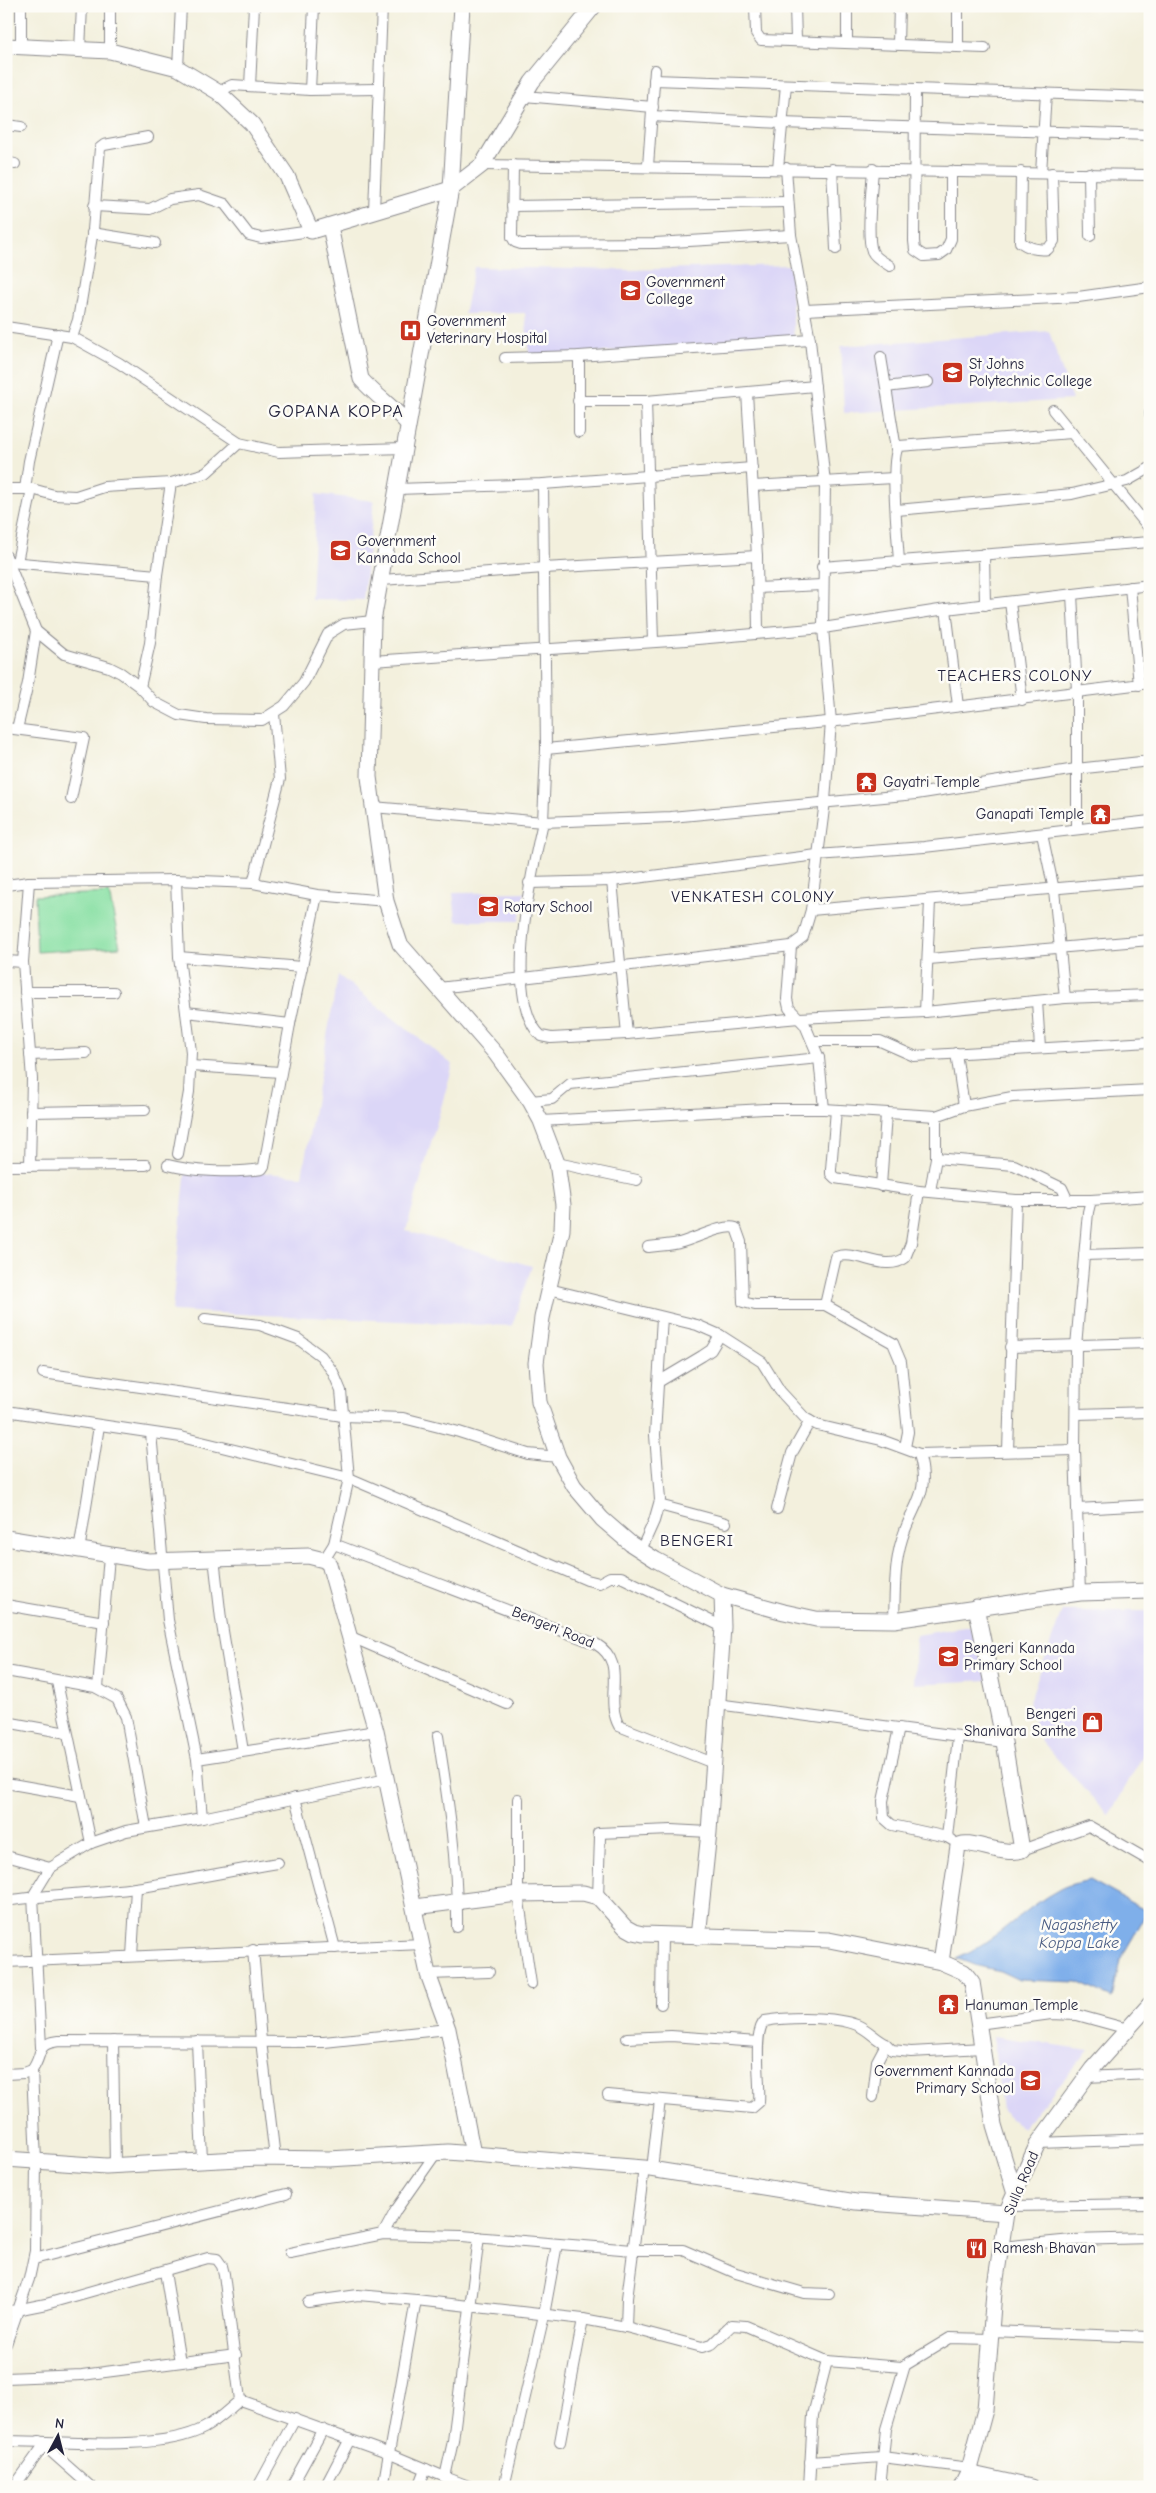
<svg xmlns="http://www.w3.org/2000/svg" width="1156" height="2493" font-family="'Comic Neue',sans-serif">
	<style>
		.built { fill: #dbd6f7 }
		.green { fill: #89e0a4; stroke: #568170 }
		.water { fill: #7fafea; stroke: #506892 }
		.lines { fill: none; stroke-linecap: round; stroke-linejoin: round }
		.street-casing { stroke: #8a898c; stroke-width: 12 }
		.secondary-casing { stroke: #8a898c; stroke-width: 17 }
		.street { stroke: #fff; stroke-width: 10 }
		.secondary { stroke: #fff; stroke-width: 15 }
		.labels { text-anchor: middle; stroke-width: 5; stroke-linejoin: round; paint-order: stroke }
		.poi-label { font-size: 15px; fill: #22223b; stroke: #fdfcf7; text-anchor: start }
		.street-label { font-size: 15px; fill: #22223b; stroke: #fdfcf7 }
		.neighbourhood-label { font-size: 16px; letter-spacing: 1px; fill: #22223b; stroke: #fdfcf7 }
		.water-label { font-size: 16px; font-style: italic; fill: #475a81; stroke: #fdfcf7 }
		.quarter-label { font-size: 18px; letter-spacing: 1px; fill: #22223b; stroke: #fdfcf7 }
	</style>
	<rect width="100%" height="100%" fill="#fdfcf7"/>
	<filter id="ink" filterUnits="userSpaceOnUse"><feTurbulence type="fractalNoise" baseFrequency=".02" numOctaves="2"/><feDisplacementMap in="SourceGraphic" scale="10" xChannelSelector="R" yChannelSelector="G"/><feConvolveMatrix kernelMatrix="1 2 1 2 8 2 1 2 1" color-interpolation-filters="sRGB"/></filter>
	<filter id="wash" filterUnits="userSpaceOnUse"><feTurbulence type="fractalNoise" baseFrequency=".0096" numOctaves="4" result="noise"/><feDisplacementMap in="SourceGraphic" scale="20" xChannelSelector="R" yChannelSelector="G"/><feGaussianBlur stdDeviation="1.12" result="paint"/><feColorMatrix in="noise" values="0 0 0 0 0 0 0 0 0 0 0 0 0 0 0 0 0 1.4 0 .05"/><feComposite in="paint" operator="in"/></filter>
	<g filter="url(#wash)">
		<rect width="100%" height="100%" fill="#f3f0dd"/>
		<g class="built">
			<path d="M790 265 794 342 529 356 525 313 464 314 474 267 629 270Z"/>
			<path d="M1049 331 1072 400 844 413 841 346Z"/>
			<path d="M316 494 374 501 363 600 311 599Z"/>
			<path d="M525 892 519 921H456L453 893Z"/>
			<path d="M338 975 453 1065 406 1231 532 1266 512 1326 172 1311 186 1167 302 1176Z"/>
			<path d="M1062 1611H1150V1743L1109 1816 1041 1741 1028 1705Z"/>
			<path d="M970 1626 988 1680 914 1684 916 1635Z"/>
			<path d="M993 2036 1089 2050 1022 2128 1002 2111Z"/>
		</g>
		<path class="green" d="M109 893 120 947 37 952 35 896Z"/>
		<path class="water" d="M1090 1880 1150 1913 1144 1918 1120 1960 1112 1998 1077 1982 1019 1980 1000 1971 974 1965 956 1958C996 1942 1023 1908 1060 1889 1069 1884 1081 1882 1090 1880Z"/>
	</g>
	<g filter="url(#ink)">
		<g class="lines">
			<defs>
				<g id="street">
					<path d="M21 6V47"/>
					<path d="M755 6 756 33 761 40 985 48"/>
					<path d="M795 6 796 40"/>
					<path d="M847 42V6"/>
					<path d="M898 44 899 6"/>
					<path d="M958 47V6"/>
					<path d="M80 50 82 6"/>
					<path d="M110 51V6"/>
					<path d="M178 68 181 6"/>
					<path d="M654 80 1150 97"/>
					<path d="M250 86 254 6"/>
					<path d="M915 89 914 241 915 250 924 256 939 255 946 250 951 239V171"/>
					<path d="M310 90 314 6"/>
					<path d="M218 92 232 85 310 90 377 89"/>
					<path d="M524 96 653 107"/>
					<path d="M652 116 781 123 1150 135"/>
					<path d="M6 125 21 127"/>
					<path d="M6 162 15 164"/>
					<path d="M482 165 1150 175"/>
					<path d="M513 165 512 237 515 242 521 244 655 243 791 235"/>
					<path d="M648 166 655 70"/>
					<path d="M778 168 786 85"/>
					<path d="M832 169 836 249"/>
					<path d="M873 169C872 188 866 235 872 251 875 258 884 262 890 266"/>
					<path d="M1021 172 1020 242C1029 248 1037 251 1048 249L1054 241 1052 173"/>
					<path d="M1041 173 1046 93"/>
					<path d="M1089 173 1090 236"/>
					<path d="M94 206 150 209 170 199 199 195 225 204 249 235 261 238 311 231"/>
					<path d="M512 206 788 202"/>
					<path d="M374 211 382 6"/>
					<path d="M92 233 155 243"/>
					<path d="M805 310 1078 297 1150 287"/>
					<path d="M6 327 72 337 119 363 239 443 279 452 403 448"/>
					<path d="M72 337 78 320 93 230 100 148 104 145 148 137"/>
					<path d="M579 356V432"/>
					<path d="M881 357 896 449"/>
					<path d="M505 358 579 356 810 340"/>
					<path d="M886 387 928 382"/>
					<path d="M747 393 757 556 758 633"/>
					<path d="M578 401H646L815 386"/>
					<path d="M646 401 653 642"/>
					<path d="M1053 410 1150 529"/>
					<path d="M1150 413V414"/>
					<path d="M753 486 894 478"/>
					<path d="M6 489H32L54 495 76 496 104 487 171 483 206 473 239 443"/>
					<path d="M25 489 29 461 58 334"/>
					<path d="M397 489 543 484 752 468"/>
					<path d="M897 510 1072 494 1127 481 1150 468"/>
					<path d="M984 554 985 605"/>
					<path d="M6 556 36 631 64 654 109 667 121 673 140 687 154 702 179 715 206 719 262 720 284 706 304 682 328 634 344 624 373 621"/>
					<path d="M10 562 157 575"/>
					<path d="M17 562 32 489"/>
					<path d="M899 562C898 541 889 457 899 446L1072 433"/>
					<path d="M822 567 1150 542"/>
					<path d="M382 580 544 568 757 556"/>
					<path d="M1130 587 1139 685"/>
					<path d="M757 588 822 585"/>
					<path d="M1072 594 1077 691V829"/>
					<path d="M1010 602 1022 700"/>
					<path d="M946 609 958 706"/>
					<path d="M372 661 686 640 823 628 946 609 1150 585"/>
					<path d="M140 687 150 643 157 575 171 483"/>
					<path d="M6 728 84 738 71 799"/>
					<path d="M17 729 28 683 36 631"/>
					<path d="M546 749 848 720 1150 683"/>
					<path d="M1150 761 1076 769 916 794 671 817 543 822C532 870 502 1000 541 1036L551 1038 627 1034 799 1018 925 1012 1065 998 1150 995"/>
					<path d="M373 807 543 822 546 749 543 484"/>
					<path d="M1042 834 1054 890 1065 998"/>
					<path d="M176 880 179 957 191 1052 189 1092 178 1154"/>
					<path d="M612 881 627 1034"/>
					<path d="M29 882 23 962 32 1079 30 1165"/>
					<path d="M253 883 280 779 274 714"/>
					<path d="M529 883 612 881 817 855 924 847 1150 821"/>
					<path d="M6 885 29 882 176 880 253 883 317 895 386 901"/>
					<path d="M811 910 1150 880"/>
					<path d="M791 946 787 999 789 1008 805 1025 819 1058 824 1109"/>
					<path d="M179 957 302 967"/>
					<path d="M929 959 1150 940"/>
					<path d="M6 961 23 962"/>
					<path d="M439 988 791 946 803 937 811 910 825 801 831 722 823 628 825 483 810 340 791 235 786 168"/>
					<path d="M25 992H114"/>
					<path d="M1037 1001 1040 1048"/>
					<path d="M186 1012 290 1024"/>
					<path d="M925 1012 930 901"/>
					<path d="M812 1041H880L914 1056 1150 1042"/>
					<path d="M956 1053 964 1106"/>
					<path d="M30 1055 86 1053"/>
					<path d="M191 1066 280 1072"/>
					<path d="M530 1101 552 1099 570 1084 819 1058"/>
					<path d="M836 1110 831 1169V1174L835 1178 919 1191 1016 1200H1091"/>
					<path d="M31 1112 145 1110"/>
					<path d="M541 1121 765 1109H824L936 1116 964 1106 1012 1097 1150 1090"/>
					<path d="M936 1158 1014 1165 1062 1188 1068 1201"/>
					<path d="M557 1163 637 1180"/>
					<path d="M168 1165C194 1172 235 1173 262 1169L264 1166 290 1024 317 895"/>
					<path d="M6 1166 146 1165"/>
					<path d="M881 1186 886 1114"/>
					<path d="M930 1191 936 1158V1116"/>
					<path d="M648 1247C658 1246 669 1245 679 1243 696 1239 722 1224 736 1228L741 1242 743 1302 755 1305H825L893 1343 901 1362 908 1432 905 1447"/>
					<path d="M1084 1255 1150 1253"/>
					<path d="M549 1289 697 1325 720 1335 762 1362 780 1391 805 1418 817 1425 881 1440 919 1454C931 1495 913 1503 902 1539 894 1564 895 1594 894 1620"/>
					<path d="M825 1305 836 1257C856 1249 885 1273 905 1258L911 1243 919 1191"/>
					<path d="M205 1319 260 1325 298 1339 321 1356 333 1372 341 1391 349 1478 334 1544 324 1560"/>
					<path d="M1010 1347 1150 1343"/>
					<path d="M43 1373 343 1416 403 1418 459 1432 528 1454 558 1457"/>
					<path d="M660 1381 702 1356 711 1350 720 1335"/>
					<path d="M6 1411 181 1437 349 1478 587 1580 599 1583 610 1577H621L723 1627"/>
					<path d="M1077 1414 1150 1412"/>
					<path d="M151 1433 168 1620 197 1759"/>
					<path d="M1008 1451 1016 1200"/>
					<path d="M919 1454 1075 1450"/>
					<path d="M659 1505 726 1523"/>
					<path d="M777 1509 792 1453 810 1421"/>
					<path d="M1077 1509 1150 1505"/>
					<path d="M334 1544 596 1644C629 1664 603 1696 619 1726L713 1763"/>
					<path d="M641 1550 654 1521 660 1500 655 1435 662 1317"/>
					<path d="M79 1551 99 1426"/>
					<path d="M214 1558 221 1619 243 1751"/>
					<path d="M1080 1593 1075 1450 1076 1346 1088 1212 1091 1200 1150 1196"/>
					<path d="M6 1605 104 1622"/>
					<path d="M349 1636 507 1704"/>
					<path d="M6 1671 95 1687 117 1699 126 1717 146 1827"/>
					<path d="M57 1682 91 1843"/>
					<path d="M98 1688 109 1556"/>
					<path d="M717 1704 1004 1742"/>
					<path d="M6 1722 67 1733"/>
					<path d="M899 1728 883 1801 884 1818 892 1825 947 1837"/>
					<path d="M438 1736C448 1799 458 1863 457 1927"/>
					<path d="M6 1783 80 1796"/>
					<path d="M295 1798 335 1948"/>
					<path d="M518 1799V1894L531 1984"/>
					<path d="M202 1818 197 1759 376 1731"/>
					<path d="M598 1833 671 1830 709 1832"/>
					<path d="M952 1840 947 1837 958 1737"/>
					<path d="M1022 1850 1089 1826 1150 1861"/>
					<path d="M6 1856 50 1868"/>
					<path d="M598 1897 600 1837"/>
					<path d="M6 1901C49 1894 92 1894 135 1888 183 1881 230 1871 278 1863"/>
					<path d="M253 1950 261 2041 275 2158"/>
					<path d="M132 1956 136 1888"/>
					<path d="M6 1962 423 1944"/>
					<path d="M428 1974 489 1972"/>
					<path d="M661 2004 662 1935"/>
					<path d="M978 2024 1051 2014 1077 2015 1128 2029"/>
					<path d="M627 2038 671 2036 758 2042"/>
					<path d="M113 2041 115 2166"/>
					<path d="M197 2041 202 2161"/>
					<path d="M41 2047 33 1896 50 1868 91 1843 126 1831 202 1818 387 1779"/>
					<path d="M6 2074 24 2073 32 2070C44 2054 34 2044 59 2041L324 2042 448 2029"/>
					<path d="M1086 2077 1150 2074"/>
					<path d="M608 2095 752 2108 759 2102C761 2085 752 2031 765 2021 789 2017 834 2016 857 2025 869 2030 875 2039 886 2044"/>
					<path d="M873 2097 877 2061 886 2044 892 2050 911 2052 982 2048"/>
					<path d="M1038 2143 1150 2139"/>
					<path d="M652 2169 660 2100"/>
					<path d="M1011 2206 1150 2204"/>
					<path d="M383 2234 396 2210 436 2153"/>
					<path d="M1001 2247 1072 2240 1150 2238"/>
					<path d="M290 2253 383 2234 462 2236 633 2250H683L736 2273 804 2293 829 2294"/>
					<path d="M34 2259 286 2194"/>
					<path d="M165 2272 180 2362"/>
					<path d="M308 2302 358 2295 416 2300 583 2319 626 2327 702 2347 712 2344 732 2325 746 2326 827 2361 813 2415 809 2487"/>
					<path d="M6 2312 46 2304 208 2258 217 2259 222 2266 224 2274 240 2400 390 2454 445 2477"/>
					<path d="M626 2327 627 2298 644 2168"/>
					<path d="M991 2331 1150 2337"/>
					<path d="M6 2344 29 2279 35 2251 36 2161 32 2070"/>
					<path d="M827 2361 902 2367 950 2338 991 2339"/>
					<path d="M6 2378 82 2375 236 2355"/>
					<path d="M6 2441C59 2441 159 2452 204 2428 217 2421 228 2410 240 2400"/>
					<path d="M39 2441 91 2487"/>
					<path d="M560 2442 583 2319"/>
					<path d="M810 2462 882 2457 970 2468"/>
					<path d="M14 2487 44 2445"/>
					<path d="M258 2487 295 2419"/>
					<path d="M291 2487 323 2429"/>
					<path d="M325 2487 350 2439"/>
					<path d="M383 2487 416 2300"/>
					<path d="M419 2487 426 2469"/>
					<path d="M471 2487 445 2477 453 2441 479 2237"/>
					<path d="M504 2487 544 2315 557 2244"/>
					<path d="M880 2487 886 2429 905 2365"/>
				</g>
				<g id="secondary">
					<path d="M462 6 451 189 373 621 369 777 386 901 400 944 496 1054 530 1101 541 1121 557 1163 563 1205 562 1230 542 1318 536 1363 539 1402 558 1457 574 1486 602 1519 631 1544 656 1560 722 1595 784 1612 816 1619 894 1620 1080 1593 1150 1591"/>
					<path d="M6 46 110 51 178 68 218 92 252 124 287 176 311 231 451 189 482 165 532 82 594 6"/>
					<path d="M330 226 361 379C376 396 393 407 408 424"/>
					<path d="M6 1538 148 1561 308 1556 324 1560 329 1564 376 1731 428 1974 448 2029 473 2154"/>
					<path d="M415 1907 518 1894 583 1893 598 1897 625 1927 634 1932 643 1934 829 1940 941 1962 964 1972 972 1982 994 2125 1015 2194"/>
					<path d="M698 1937 709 1832 723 1627 722 1595"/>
					<path d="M941 1962 958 1846C967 1837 1003 1857 1022 1850L1004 1742 976 1607"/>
					<path d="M6 2159 106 2166 258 2158 329 2159 448 2152 644 2168 856 2202 1006 2213"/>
					<path d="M968 2473 1031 2487"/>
					<path d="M961 2487 968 2473 985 2410 994 2292 1006 2213 1038 2143 1092 2069 1150 2004"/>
				</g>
			</defs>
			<use href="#street" class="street-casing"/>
			<use href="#secondary" class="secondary-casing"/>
			<use href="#street" class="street"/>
			<use href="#secondary" class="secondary"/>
		</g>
	</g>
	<defs>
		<symbol id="university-square" viewBox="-11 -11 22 22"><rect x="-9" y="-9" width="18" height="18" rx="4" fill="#c8321e" stroke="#fdfcf7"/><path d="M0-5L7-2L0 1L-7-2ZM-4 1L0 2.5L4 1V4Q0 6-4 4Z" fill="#fff"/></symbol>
		<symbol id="hospital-square" viewBox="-11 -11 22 22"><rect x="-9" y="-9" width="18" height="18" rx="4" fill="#c8321e" stroke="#fdfcf7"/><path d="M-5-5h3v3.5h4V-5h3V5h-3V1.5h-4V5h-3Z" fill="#fff"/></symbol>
		<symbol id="school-square" viewBox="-11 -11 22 22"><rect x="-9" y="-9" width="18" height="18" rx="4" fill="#c8321e" stroke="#fdfcf7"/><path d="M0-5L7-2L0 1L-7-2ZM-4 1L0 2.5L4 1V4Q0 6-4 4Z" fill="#fff"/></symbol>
		<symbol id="temple-square" viewBox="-11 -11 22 22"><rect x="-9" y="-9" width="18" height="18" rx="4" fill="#c8321e" stroke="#fdfcf7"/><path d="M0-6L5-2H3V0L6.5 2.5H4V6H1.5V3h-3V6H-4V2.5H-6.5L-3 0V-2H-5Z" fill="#fff"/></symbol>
		<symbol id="shop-square" viewBox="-11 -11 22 22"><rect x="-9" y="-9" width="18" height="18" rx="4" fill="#c8321e" stroke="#fdfcf7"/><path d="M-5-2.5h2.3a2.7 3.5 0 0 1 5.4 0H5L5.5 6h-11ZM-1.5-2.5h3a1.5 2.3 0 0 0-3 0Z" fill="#fff"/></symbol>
		<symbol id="restaurant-square" viewBox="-11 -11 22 22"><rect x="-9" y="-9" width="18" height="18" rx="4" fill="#c8321e" stroke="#fdfcf7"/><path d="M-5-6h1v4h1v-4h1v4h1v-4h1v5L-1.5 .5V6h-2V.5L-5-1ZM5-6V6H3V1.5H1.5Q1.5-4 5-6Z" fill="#fff"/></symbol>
	</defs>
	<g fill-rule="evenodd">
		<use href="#university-square" x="618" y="278" width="25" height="25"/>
		<use href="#hospital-square" x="398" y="318" width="25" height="25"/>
		<use href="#university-square" x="940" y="360" width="25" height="25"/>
		<use href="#school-square" x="328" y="538" width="25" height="25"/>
		<use href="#temple-square" x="854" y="770" width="25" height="25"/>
		<use href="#temple-square" x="1088" y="802" width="25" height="25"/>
		<use href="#school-square" x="476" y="894" width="25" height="25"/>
		<use href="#school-square" x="936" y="1644" width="25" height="25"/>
		<use href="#shop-square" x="1080" y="1710" width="25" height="25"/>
		<use href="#temple-square" x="936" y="1992" width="25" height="25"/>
		<use href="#school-square" x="1018" y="2068" width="25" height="25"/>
		<use href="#restaurant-square" x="964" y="2236" width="25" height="25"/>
	</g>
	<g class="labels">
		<g class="poi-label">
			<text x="646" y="287">Government<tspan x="646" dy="17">College</tspan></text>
			<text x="427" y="326">Government<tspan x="427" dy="17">Veterinary Hospital</tspan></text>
			<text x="969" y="369">St Johns<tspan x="969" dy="17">Polytechnic College</tspan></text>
			<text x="357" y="546">Government<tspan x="357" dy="17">Kannada School</tspan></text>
			<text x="883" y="787">Gayatri Temple</text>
			<text x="1084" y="819" text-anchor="end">Ganapati Temple</text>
			<text x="504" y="912">Rotary School</text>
			<text x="964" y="1653">Bengeri Kannada<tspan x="964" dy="17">Primary School</tspan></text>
			<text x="1076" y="1719" text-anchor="end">Bengeri<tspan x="1076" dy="17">Shanivara Santhe</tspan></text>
			<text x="965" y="2010">Hanuman Temple</text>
			<text x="1014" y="2076" text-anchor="end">Government Kannada<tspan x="1014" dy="17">Primary School</tspan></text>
			<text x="993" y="2253">Ramesh Bhavan</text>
		</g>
		<g class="street-label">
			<text transform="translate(553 1627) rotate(22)" y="5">Bengeri Road</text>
			<text transform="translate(1021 2183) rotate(-67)" y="5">Sulla Road</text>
		</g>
		<g class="neighbourhood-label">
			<text x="1015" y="681">TEACHERS COLONY</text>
			<text x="753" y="902">VENKATESH COLONY</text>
			<text x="697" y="1546">BENGERI</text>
		</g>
		<g class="water-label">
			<text x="1079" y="1930">Nagashetty<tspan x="1079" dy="18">Koppa Lake</tspan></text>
		</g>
		<g class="quarter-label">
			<text x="336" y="417">GOPANA KOPPA</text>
		</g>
	</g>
	<rect width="1156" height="2493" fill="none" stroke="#fdfcf7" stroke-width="25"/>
	<g transform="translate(58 2436) rotate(7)" stroke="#fdfcf7" stroke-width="4" paint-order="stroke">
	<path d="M0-4L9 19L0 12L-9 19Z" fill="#22223b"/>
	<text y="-8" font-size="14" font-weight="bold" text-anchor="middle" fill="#22223b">N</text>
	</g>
</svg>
